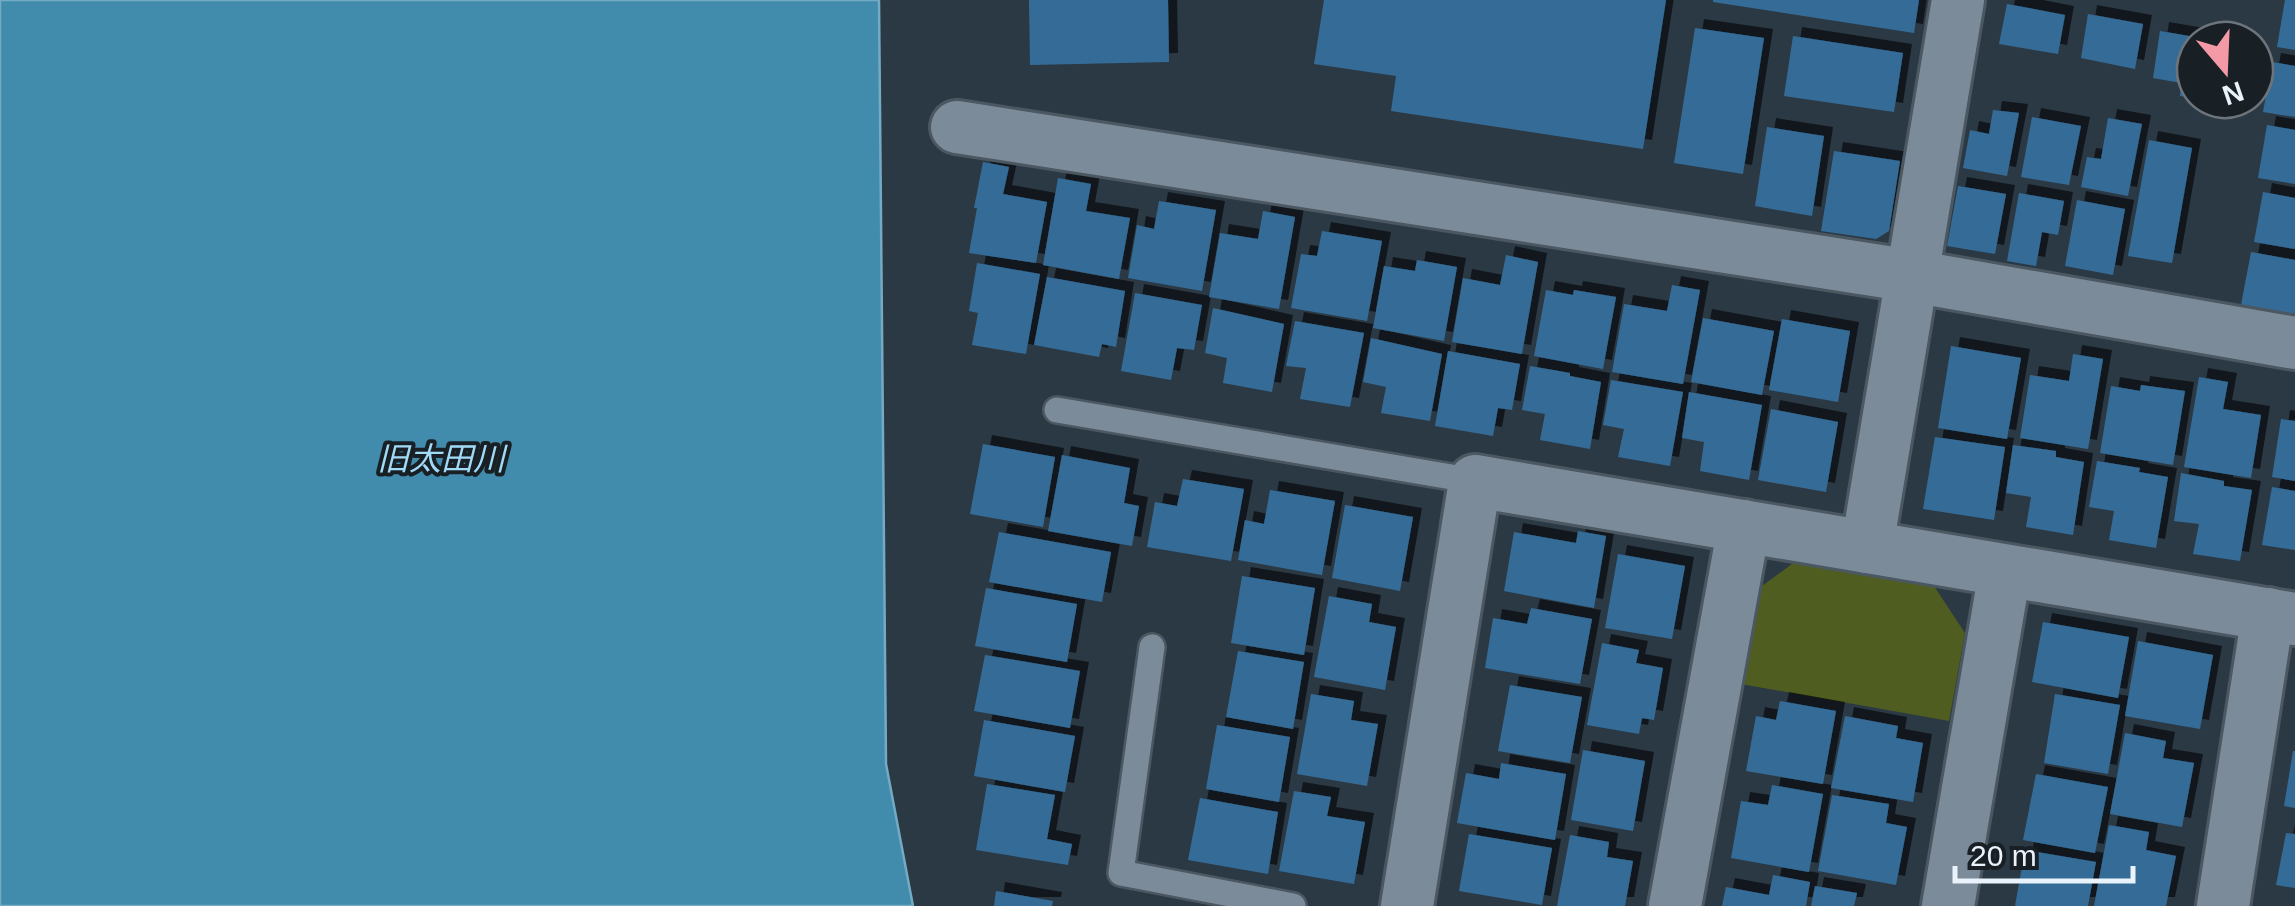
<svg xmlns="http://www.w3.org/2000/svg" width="2295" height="906" font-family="Arial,'Noto Sans JP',sans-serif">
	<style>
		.green { fill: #505d20 }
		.water { fill: #418bac; stroke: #74aac4; stroke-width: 2.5 }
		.building { fill: #366c97; filter: url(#shadow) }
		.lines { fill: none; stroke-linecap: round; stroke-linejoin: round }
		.lane-casing { stroke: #4b5761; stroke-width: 30 }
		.street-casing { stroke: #4b5761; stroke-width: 58 }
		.lane { stroke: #7b8b99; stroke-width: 25 }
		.street { stroke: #7b8b99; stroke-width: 52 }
		.labels { text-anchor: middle; stroke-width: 8; stroke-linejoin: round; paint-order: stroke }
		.water-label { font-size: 32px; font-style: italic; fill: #a0daf7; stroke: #192025 }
	</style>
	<defs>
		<filter id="shadow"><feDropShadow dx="9" dy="-9" stdDeviation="0" flood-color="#0009"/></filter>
	</defs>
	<rect width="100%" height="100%" fill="#2b3945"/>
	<path class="green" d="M1796 561 1934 586 1965 633 1949 721 1741 684 1758 589Z"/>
	<path class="water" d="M0 0H879L886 764 913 906H0Z"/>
	<g class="building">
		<path d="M1029 0H1168L1169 62 1030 65Z"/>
		<path d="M1324 0H1666L1643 149 1391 111 1396 76 1314 64Z"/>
		<path d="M1713 0H1919L1914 33 1713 2Z"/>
		<path d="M2285 0H2295V50L2277 47Z"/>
		<path d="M2007 4 2065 15 2058 54 1999 44Z"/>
		<path d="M2088 14 2143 24 2135 69 2081 58Z"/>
		<path d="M1695 28 1764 38 1743 174 1674 163Z"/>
		<path d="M2160 31 2195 37V98L2180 96 2181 83 2153 78Z"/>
		<path d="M1793 36 1903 53 1894 112 1784 96Z"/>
		<path d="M2272 62 2295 66V117L2263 112Z"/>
		<path d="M1993 110 2019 113 2007 176 1963 168 1970 130 1989 134Z"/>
		<path d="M2032 117 2081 126 2069 185 2021 177Z"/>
		<path d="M2108 118 2142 124 2128 196 2081 187 2087 157 2101 159Z"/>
		<path d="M2267 125 2295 130V184L2258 178Z"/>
		<path d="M1767 127 1824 136 1812 216 1755 206Z"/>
		<path d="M2149 140 2192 148 2172 263 2128 256Z"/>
		<path d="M1834 151 1900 161 1889 231 1876 239 1821 231Z"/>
		<path d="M983 162 1009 167 1003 194 1047 202 1036 263 969 253 977 208H974Z"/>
		<path d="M1058 178 1091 184 1086 211 1130 218 1119 279 1043 265Z"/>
		<path d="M1958 186 2006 194 1995 254 1947 246Z"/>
		<path d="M2263 192 2295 198V249L2254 242Z"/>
		<path d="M2019 193 2064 201 2058 235 2042 232 2036 266 2007 261Z"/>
		<path d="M2077 200 2125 209 2113 275 2065 266Z"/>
		<path d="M1159 201 1216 210 1202 291 1128 278 1137 225 1154 229Z"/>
		<path d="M1263 211 1295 217 1279 309 1209 297 1220 233 1258 239Z"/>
		<path d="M1322 231 1382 241 1367 321 1291 308 1301 254 1317 256Z"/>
		<path d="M2251 252 2295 260V314L2241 305Z"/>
		<path d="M1506 255 1538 262 1522 354 1452 342 1463 278 1500 285Z"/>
		<path d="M1417 260 1457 267 1444 341 1373 328 1384 266 1415 271Z"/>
		<path d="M977 263 1040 274 1026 354 972 345 978 313 969 311Z"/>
		<path d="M1047 277 1125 291 1116 347 1102 344 1099 357 1034 345Z"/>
		<path d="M1672 285 1700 290 1683 384 1612 372 1624 304 1667 311Z"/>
		<path d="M1546 290 1573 295 1574 290 1616 297 1603 369 1534 356Z"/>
		<path d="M1135 293 1202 305 1194 350 1177 348 1171 380 1121 371Z"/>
		<path d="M1213 308 1284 324 1272 392 1223 383 1227 358 1205 353Z"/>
		<path d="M1703 318 1774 331 1762 395 1691 382Z"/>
		<path d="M1782 319 1850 331 1838 402 1769 390Z"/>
		<path d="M1295 321 1364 333 1350 407 1300 399 1306 368 1286 366Z"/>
		<path d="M1371 338 1442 354 1430 421 1381 413 1386 387 1363 382Z"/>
		<path d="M1951 346 2021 358 2007 439 1938 428Z"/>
		<path d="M1448 351 1520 364 1512 410 1498 408 1493 436 1435 426Z"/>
		<path d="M2073 354 2103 359 2088 449 2020 438 2030 375 2069 381Z"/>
		<path d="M1530 366 1570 373V376L1601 382 1590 449 1540 440 1545 414 1522 410Z"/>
		<path d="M2199 377 2228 382 2223 409 2261 415 2251 478 2184 467Z"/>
		<path d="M1611 380 1683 392 1670 466 1618 457 1624 429 1603 425Z"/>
		<path d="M2141 385 2185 391 2173 465 2100 453 2111 386 2140 391Z"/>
		<path d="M1689 392 1762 405 1749 480 1700 471 1704 442 1682 438Z"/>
		<path d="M1771 409 1838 422 1826 492 1758 480Z"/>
		<path d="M2281 419 2295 421V481L2272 477Z"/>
		<path d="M1935 437 2005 447 1994 520 1923 509Z"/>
		<path d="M983 444 1055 457 1043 527 970 514Z"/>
		<path d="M2013 445 2056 451V457L2084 462 2073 535 2026 527 2031 497 2006 493Z"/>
		<path d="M1062 455 1130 468 1124 503 1139 506 1132 546 1048 531Z"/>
		<path d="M2097 461 2140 468 2139 472 2168 477 2156 548 2109 540 2114 511 2089 507Z"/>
		<path d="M2181 473 2224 481V486L2252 490 2240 561 2193 554 2199 524 2174 521Z"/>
		<path d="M1183 479 1244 489 1231 561 1147 547 1155 502 1177 506Z"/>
		<path d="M2272 487 2295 491V550L2262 545Z"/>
		<path d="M1270 490 1335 501 1322 575 1238 560 1245 520 1264 524Z"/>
		<path d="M1345 505 1413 517 1400 591 1332 578Z"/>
		<path d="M1578 531 1606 536 1594 608 1504 591 1514 532 1576 543Z"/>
		<path d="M999 532 1111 552 1102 602 989 582Z"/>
		<path d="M1618 554 1685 566 1672 639 1605 628Z"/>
		<path d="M1242 576 1315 588 1304 655 1231 643Z"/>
		<path d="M986 588 1077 604 1067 662 975 646Z"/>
		<path d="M1329 596 1372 604 1369 622 1396 627 1385 690 1314 677Z"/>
		<path d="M1531 608 1592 619 1580 684 1485 668 1493 618 1527 624Z"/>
		<path d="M2043 622 2129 637 2118 698 2032 682Z"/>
		<path d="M2138 641 2213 655 2200 729 2125 716Z"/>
		<path d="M1602 643 1639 650 1636 663 1663 668 1654 720 1642 718 1639 734 1587 725Z"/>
		<path d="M1238 651 1304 662 1293 729 1226 717Z"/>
		<path d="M985 655 1080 671 1070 728 974 711Z"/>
		<path d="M1510 685 1582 697 1570 763 1498 751Z"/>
		<path d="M1311 694 1354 701 1351 720 1378 724 1367 786 1297 774Z"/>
		<path d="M2055 694 2120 705 2108 774 2044 763Z"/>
		<path d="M1780 701 1836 711 1823 784 1746 771 1756 716 1776 720Z"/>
		<path d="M1845 716 1898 726 1896 738 1923 743 1913 802 1831 788Z"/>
		<path d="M984 720 1075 736 1065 792 974 776Z"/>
		<path d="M1217 725 1290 737 1279 802 1206 789Z"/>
		<path d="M2125 733 2166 741 2163 758 2194 763 2182 827 2110 814Z"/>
		<path d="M1583 750 1645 761 1633 831 1571 820Z"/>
		<path d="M2293 751H2295V808L2284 806Z"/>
		<path d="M1501 763 1566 774 1555 840 1457 823 1466 773 1499 779Z"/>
		<path d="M2036 774 2108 787 2095 853 2023 840Z"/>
		<path d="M987 784 1055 795 1047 839 1072 844 1068 865 976 850Z"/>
		<path d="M1772 785 1823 794 1809 872 1731 858 1741 801 1768 805Z"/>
		<path d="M1294 791 1331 797 1327 816 1365 822 1354 884 1279 871Z"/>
		<path d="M1832 795 1889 804 1886 823 1907 827 1896 885 1818 871Z"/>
		<path d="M1200 798 1278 812 1268 874 1188 860Z"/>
		<path d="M2109 825 2149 832 2146 850 2176 856 2166 906H2094Z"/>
		<path d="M2286 833 2295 834V888L2276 885Z"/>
		<path d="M1469 834 1552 848 1542 905 1459 891Z"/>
		<path d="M1570 835 1609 842 1607 857 1633 861 1625 906H1557Z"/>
		<path d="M2025 850 2096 862 2088 906H2015Z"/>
		<path d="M1773 875 1810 882 1806 906H1722L1726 887 1769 895Z"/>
		<path d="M1815 886 1857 893 1854 906H1811Z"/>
		<path d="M996 891 1053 901 1052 906H994Z"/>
	</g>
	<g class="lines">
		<defs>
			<g id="lane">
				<path d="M1057 410 1475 481"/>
				<path d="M1152 647 1121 873 1293 906"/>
			</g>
			<g id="street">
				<path d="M957 127 1912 276 2295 343"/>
				<path d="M1867 547 1958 0"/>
				<path d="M1407 906 1475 481 2295 619"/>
				<path d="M1675 906 1744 526"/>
				<path d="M1948 906 2005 571"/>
				<path d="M2223 906 2268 614"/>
			</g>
		</defs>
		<use href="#lane" class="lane-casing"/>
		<use href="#street" class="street-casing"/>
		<use href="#lane" class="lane"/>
		<use href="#street" class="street"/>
	</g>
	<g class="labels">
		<g class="water-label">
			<text x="441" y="470">旧太田川</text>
		</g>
	</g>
	<g transform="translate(2225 70) rotate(161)"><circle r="48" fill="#192025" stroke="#6d747b" stroke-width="2.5"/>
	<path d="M0-8L18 38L0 25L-18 38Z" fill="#f49aa6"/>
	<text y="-15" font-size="28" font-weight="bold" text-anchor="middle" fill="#eaf3fb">N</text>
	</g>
	<path d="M1955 866v15h178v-15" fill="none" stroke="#eaf3fb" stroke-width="5"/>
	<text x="1970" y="866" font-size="30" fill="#eaf3fb" stroke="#192025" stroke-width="8" paint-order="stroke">20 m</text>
</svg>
